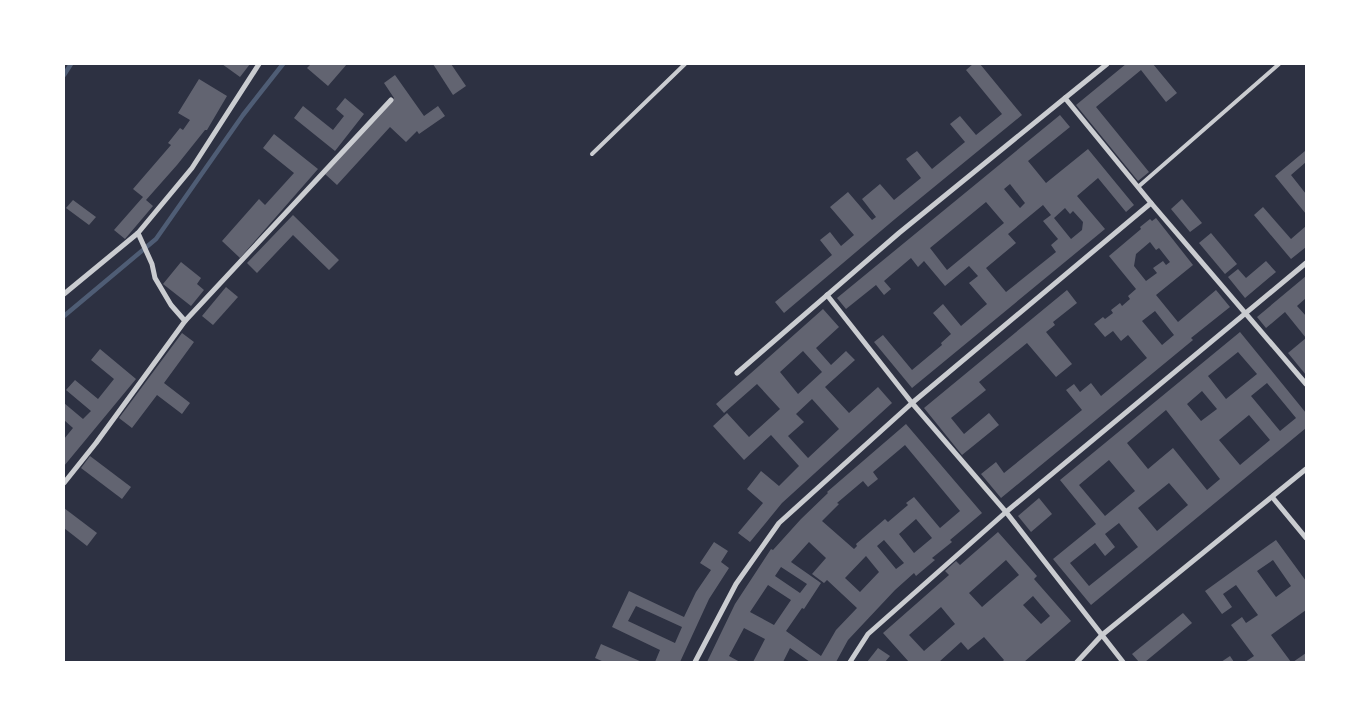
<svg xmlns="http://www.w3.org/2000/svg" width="1370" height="726" font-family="'Work Sans',sans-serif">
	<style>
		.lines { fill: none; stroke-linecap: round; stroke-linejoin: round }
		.stream { stroke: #4f5d75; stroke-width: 4.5 }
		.building { fill: #626471; fill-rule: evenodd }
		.service { stroke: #caccd0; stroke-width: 4 }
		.minor { stroke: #caccd0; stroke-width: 5 }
	</style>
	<rect width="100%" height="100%" fill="#2d3142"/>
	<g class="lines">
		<g class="stream">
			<path d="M64 75 71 64"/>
			<path d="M64 316 156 239 243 115 283 64"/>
		</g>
	</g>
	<g class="building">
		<path d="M222 64H250L240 77Z"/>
		<path d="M311 64H347L328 86 307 68Z"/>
		<path d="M433 64H451L466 86 453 95Z"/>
		<path d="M973 64H980L1022 115 895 219 784 313 775 302 832 255 820 240 830 232 841 246 854 235 830 207 848 192 872 220 876 217 862 199 880 184 894 200 921 178 906 159 917 151 932 169 965 142 950 124 960 116 976 135 1002 114 966 70Z"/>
		<path d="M1126 64H1153L1177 93 1166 102 1141 70 1096 107 1149 172 1138 181 1076 105Z"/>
		<path d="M395 75 424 116 438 106 445 116 419 134 417 131 406 142 390 127 337 185 325 174 394 98 384 83Z"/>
		<path d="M199 79 227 96 207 130H205L177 165 146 200 153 206 125 239 114 230 143 197 133 189 171 145 168 143 180 128 183 130 190 120 178 113Z"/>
		<path d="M345 98 364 114 335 151 294 118 303 106 333 130 344 116 336 109Z"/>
		<path d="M1060 115 1070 127 1028 161 1046 183 1088 149 1134 205 1126 212 1098 178 1077 196 1105 229 912 388 874 342 883 335 912 370 942 345 941 343 951 334 933 313 943 304 961 326 987 304 969 283 978 276 969 266 945 286 924 261 918 267 911 258 884 281 891 289 884 295 876 285 846 309 837 298ZM1010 184 1025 203 1020 208 1004 189ZM986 202 1004 223 947 270 930 248ZM1043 205 1051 215 1043 221 1058 239 1051 245 1056 252 1006 292 986 268 1016 243 1008 234ZM1065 208 1070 214 1073 211 1083 222 1082 230 1071 239 1054 218Z"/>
		<path d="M274 134 318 169 240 258 222 241 259 199 265 205 294 173 263 148Z"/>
		<path d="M1305 151 1306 162 1291 175 1306 194V214L1275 176Z"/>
		<path d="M1182 199 1202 223 1190 232 1171 209Z"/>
		<path d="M73 200 96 217 89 225 66 208Z"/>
		<path d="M1263 207 1291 239 1306 226V247L1291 259 1254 215Z"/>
		<path d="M293 215 339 260 329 270 293 235 257 273 247 263Z"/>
		<path d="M1156 218 1193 265 1156 295 1178 322 1216 290 1230 307 1191 338 1193 340 1001 498 981 474 996 462 1004 473 1082 410 1066 390 1074 384 1080 392 1091 383 1101 396 1147 358 1128 335 1121 341 1113 331 1105 337 1094 324 1103 317 1105 319 1113 313 1111 310 1120 303 1122 306 1130 299 1128 296 1136 289 1109 256 1141 229 1140 227 1150 219 1152 221ZM1150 242 1156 250 1159 248 1170 262 1166 265 1163 261 1153 268 1157 273 1146 281 1134 266 1136 254ZM1155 311 1174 335 1162 345 1142 321Z"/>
		<path d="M1211 233 1237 264 1225 274 1199 243Z"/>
		<path d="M1266 261 1276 272 1245 298 1228 277 1238 269 1246 278Z"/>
		<path d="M181 262 201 278 197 284 204 290 191 306 163 284Z"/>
		<path d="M1306 276V298L1297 306 1306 316V338L1285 312 1266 328 1257 317Z"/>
		<path d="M226 287 238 297 213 325 202 316Z"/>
		<path d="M1067 290 1077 303 1053 322 1055 325 1046 332 1072 364 1056 377 1027 343 979 382 986 390 951 418 964 434 989 413 999 425 962 455 924 408Z"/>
		<path d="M823 309 839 327 816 348 831 365 846 351 855 360 825 387 849 413 878 387 892 403 782 503 750 542 738 533 763 503 747 489 761 471 779 486 799 466 771 435 744 460 713 426 727 413 749 437 780 409 757 384 724 413 716 404ZM803 351 822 372 798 394 780 372ZM812 399 839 429 808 458 788 436 804 422 796 414Z"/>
		<path d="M1240 332 1306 413V428L1091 605 1053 559 1096 524 1060 480ZM1238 352 1257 374 1226 399 1208 376ZM1267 383 1296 418 1280 431 1251 396ZM1202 391 1217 409 1201 421 1187 404ZM1166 410 1220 479 1207 490 1173 448 1148 469 1127 443ZM1249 415 1270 440 1240 465 1219 440ZM1109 460 1135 491 1105 516 1079 485ZM1169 483 1188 505 1157 531 1138 508ZM1119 523 1138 547 1089 586 1070 563 1095 543 1105 556 1115 547 1105 534Z"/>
		<path d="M182 333 194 342 164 383 190 403 182 414 157 395 132 428 119 418Z"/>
		<path d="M1306 338V375L1288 353Z"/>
		<path d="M100 349 136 379 64 466V439L73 428 64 420V403L83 419 91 411 66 390 75 380 98 399 114 379 91 360Z"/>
		<path d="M906 424 982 513 950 540 952 542 932 558 935 560 916 576 914 573 895 590 848 640 836 662H810L790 648 783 662H753L765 639 744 628 729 656 740 662H707L735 604 771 549 773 550 801 519 828 493 827 492ZM905 445 960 511 940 528 914 497 906 503 908 505 888 522 885 519 856 544 857 546 854 549 822 521 839 504 837 503 863 481 868 487 878 479 873 472ZM916 519 932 538 914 553 899 534ZM884 540 904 563 896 569 877 546ZM809 542 826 558 812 574 824 583 827 580 857 608 836 630 821 656 786 631 802 608 804 609 821 583 791 562ZM866 556 879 572 860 592 845 578ZM781 567 807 584 800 593 775 576ZM768 585 791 600 774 625 750 612Z"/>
		<path d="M90 456 131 487 122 499 81 468Z"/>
		<path d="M1039 498 1052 514 1031 532 1018 516Z"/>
		<path d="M64 508 97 533 87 546 64 528Z"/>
		<path d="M998 532 1037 576 1034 579 1071 621 1024 662H1002L1004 660 984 637 968 650 961 642 939 662H909L883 633 949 575 945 571 956 561 960 565ZM1006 560 1019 575 982 607 969 593ZM1033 596 1050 616 1041 624 1023 605ZM941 607 955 624 924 651 909 635Z"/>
		<path d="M1276 540 1306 581V610L1271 635 1291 662H1245L1254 656 1231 625 1242 617 1246 623 1258 615 1236 585 1223 594 1232 607 1222 614 1205 591ZM1273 560 1291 586 1276 597 1257 571Z"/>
		<path d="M714 542 728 551 721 562 729 568 709 599 680 662H655L660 650 612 627 629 591 684 617 696 592 711 570 700 563ZM636 606 682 627 675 643 628 621Z"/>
		<path d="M1183 613 1192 623 1145 662H1139L1132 654Z"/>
		<path d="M601 644 642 662H604L595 658Z"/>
		<path d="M878 648 890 656 885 662H867Z"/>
		<path d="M1306 653V662H1293Z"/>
		<path d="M1230 656 1234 662H1221Z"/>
	</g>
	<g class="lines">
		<g class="service">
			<path d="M592 154 685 64"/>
			<path d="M1138 187 1279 64"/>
		</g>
		<g class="minor">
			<path d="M1065 98 1107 64"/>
			<path d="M138 233 152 264 155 278 171 305 185 321"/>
			<path d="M64 294 138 233 192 168 259 64"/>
			<path d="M827 295 912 403 1006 512 1123 662"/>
			<path d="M737 373 899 233 1065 98 1151 203 1306 384"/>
			<path d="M64 483 96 443 185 321 391 100"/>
			<path d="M1273 498 1306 538"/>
			<path d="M695 662 736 584 779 523 912 403 1151 203"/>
			<path d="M850 662 868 634 1006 512 1306 263"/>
			<path d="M1077 662 1102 635 1306 469"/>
		</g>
	</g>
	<rect width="1370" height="726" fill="none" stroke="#ffffff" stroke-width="130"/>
</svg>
